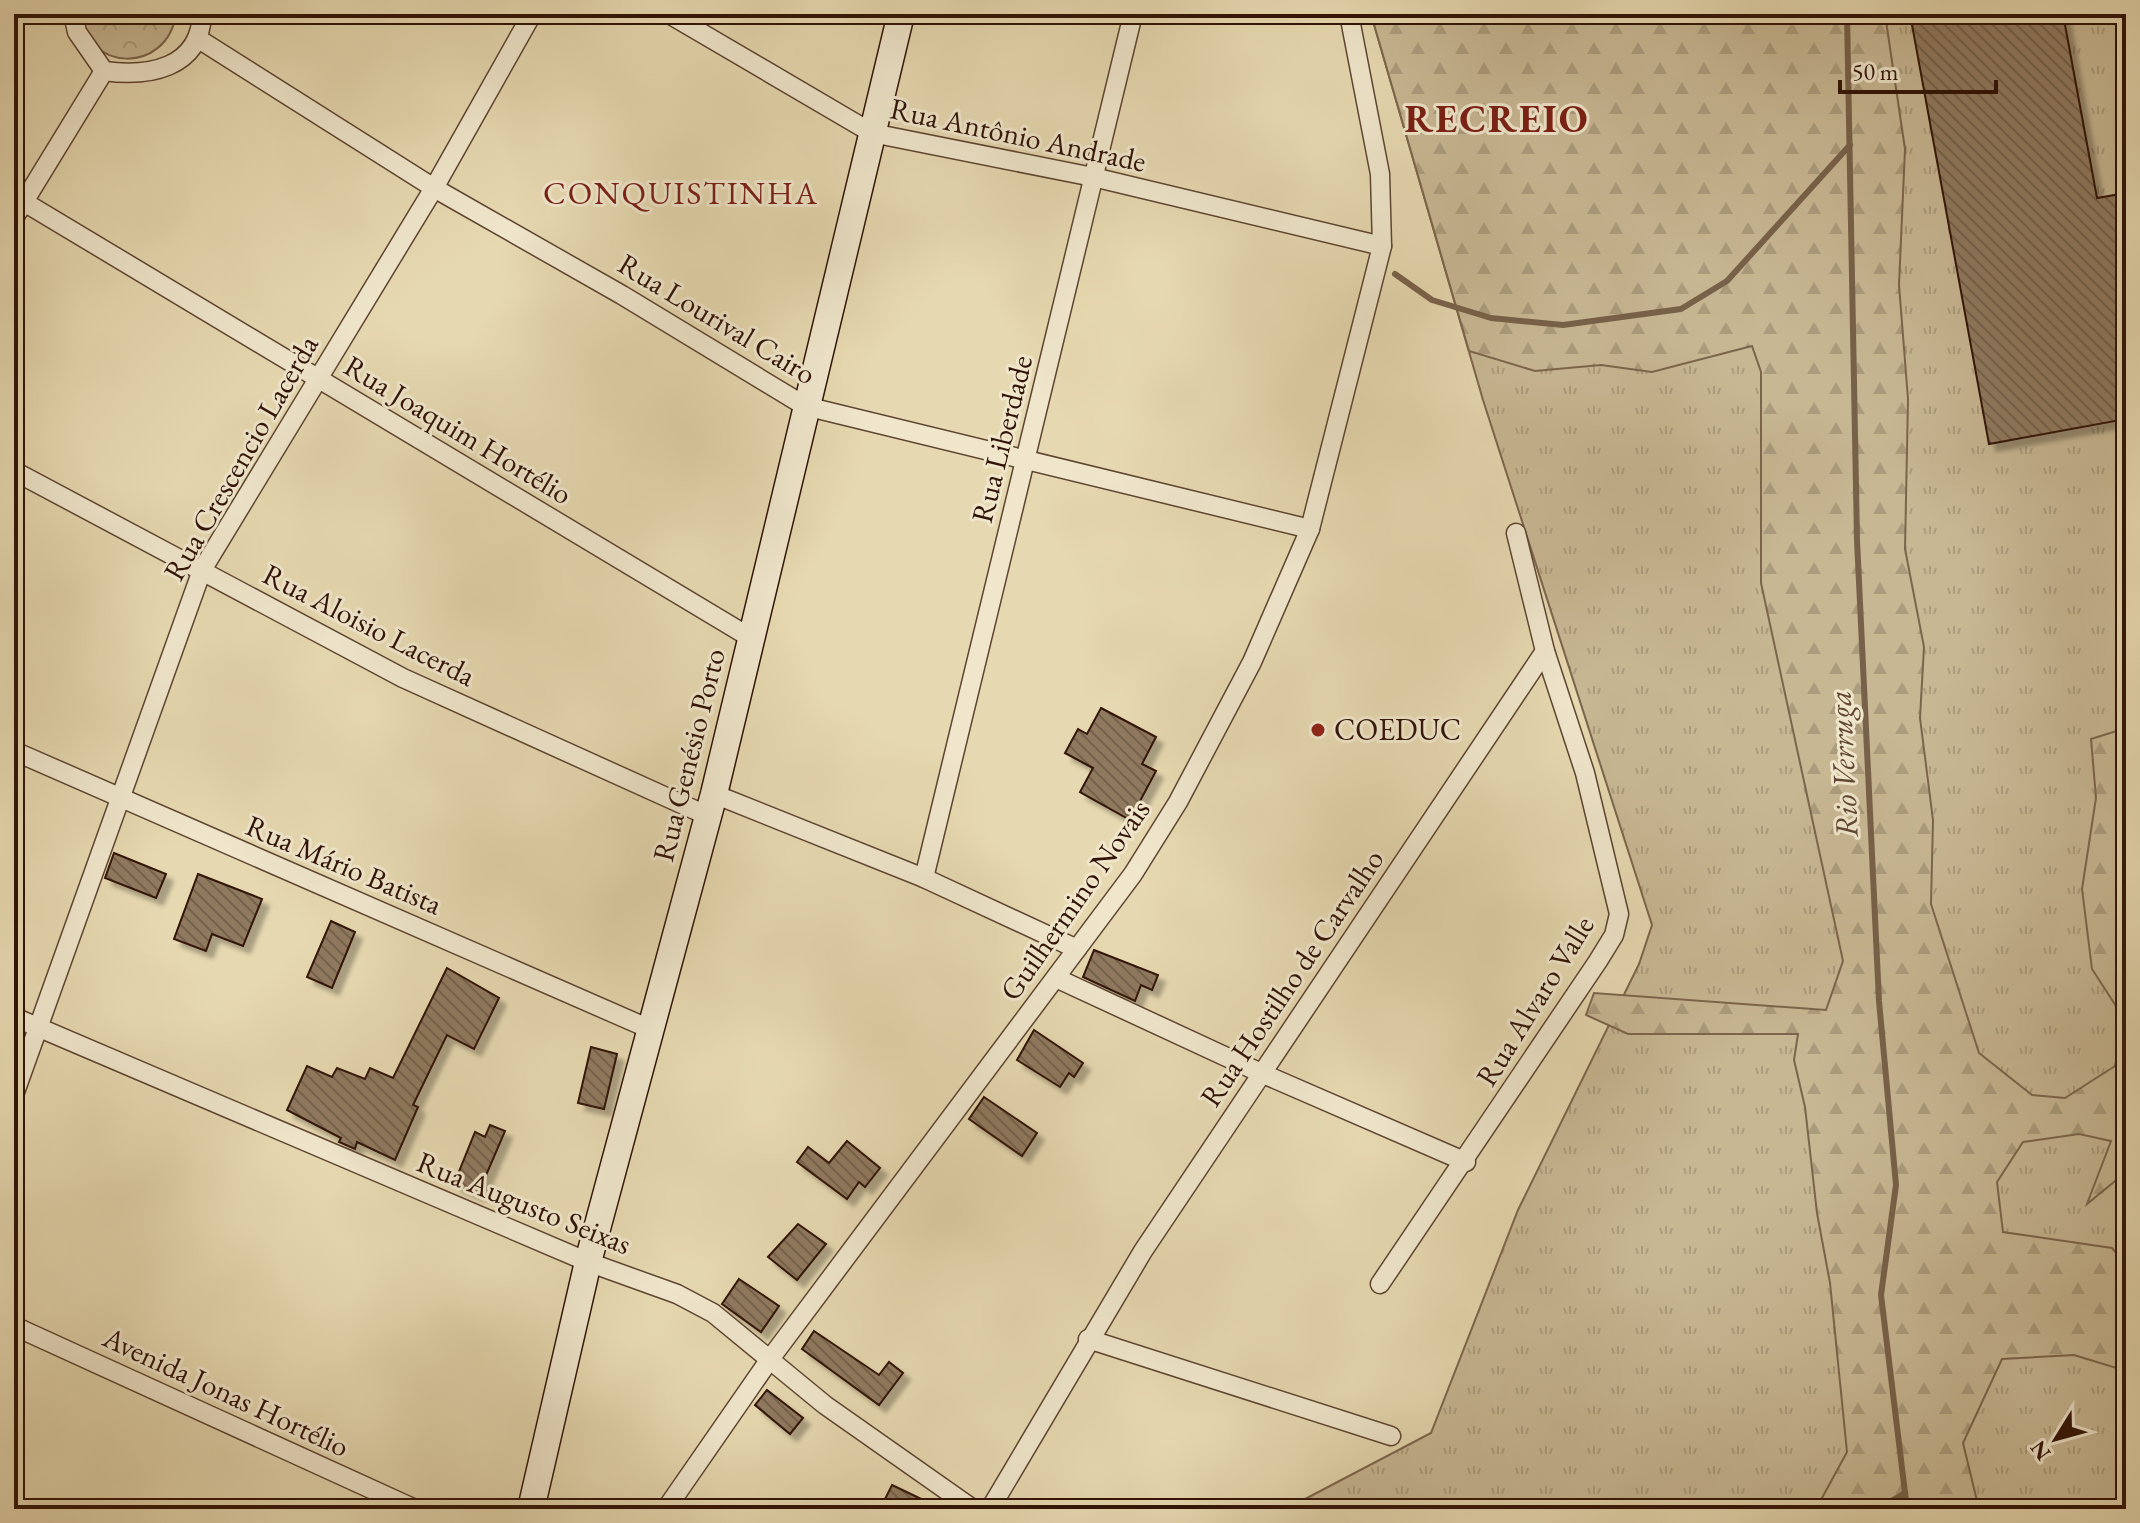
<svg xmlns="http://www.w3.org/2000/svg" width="2140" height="1523" font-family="'EB Garamond',serif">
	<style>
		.grass { fill: url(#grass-tufts); stroke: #7c654d; stroke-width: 2 }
		.forest { fill: url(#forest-firs); stroke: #7c654d; stroke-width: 2 }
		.park { fill: url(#park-crowns); stroke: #7c654d; stroke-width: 2 }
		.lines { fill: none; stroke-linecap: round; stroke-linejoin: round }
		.stream { stroke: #78614a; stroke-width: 6 }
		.building { fill: url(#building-back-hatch); stroke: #311307; stroke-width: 2; filter: url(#shadow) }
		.street-casing { stroke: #5e4431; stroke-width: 21 }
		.secondary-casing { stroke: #311307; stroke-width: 29 }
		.street { stroke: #efe6cc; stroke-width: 18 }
		.secondary { stroke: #efe6cc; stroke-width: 26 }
		.poi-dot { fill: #8f2418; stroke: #efe6cc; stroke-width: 3 }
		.labels { text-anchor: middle; stroke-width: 6; stroke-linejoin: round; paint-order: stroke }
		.street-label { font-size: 30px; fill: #311307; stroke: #efe6cc }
		.poi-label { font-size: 30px; fill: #311307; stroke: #efe6cc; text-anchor: start }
		.neighbourhood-label { font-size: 32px; letter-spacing: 2px; fill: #7a1f14; stroke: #efe6cc }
		.water-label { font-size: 32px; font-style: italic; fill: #614734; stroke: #efe6cc }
		.district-label { font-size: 38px; font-weight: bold; letter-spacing: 2px; fill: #7a1f14; stroke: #efe6cc }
	</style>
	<defs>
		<pattern id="grass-tufts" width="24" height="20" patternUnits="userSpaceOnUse" patternTransform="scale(2)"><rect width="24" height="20" fill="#c7b793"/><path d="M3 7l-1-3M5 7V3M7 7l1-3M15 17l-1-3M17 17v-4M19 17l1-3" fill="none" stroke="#ab9c7d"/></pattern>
		<pattern id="forest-firs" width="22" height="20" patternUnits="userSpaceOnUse" patternTransform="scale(2)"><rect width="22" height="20" fill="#c7b793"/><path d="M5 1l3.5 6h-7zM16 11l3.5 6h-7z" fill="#ab9c7d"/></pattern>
		<pattern id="park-crowns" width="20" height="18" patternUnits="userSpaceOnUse" patternTransform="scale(2)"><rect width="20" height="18" fill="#c7b793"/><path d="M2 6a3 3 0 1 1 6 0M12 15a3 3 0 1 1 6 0" fill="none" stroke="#ab9c7d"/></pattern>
		<pattern id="building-back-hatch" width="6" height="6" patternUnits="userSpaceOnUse" patternTransform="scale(2)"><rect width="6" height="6" fill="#8f795f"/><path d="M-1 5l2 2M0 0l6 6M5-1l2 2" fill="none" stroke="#75624c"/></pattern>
		<filter id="shadow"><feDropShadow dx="7" dy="7" stdDeviation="2" flood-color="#0004"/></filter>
	</defs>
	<rect width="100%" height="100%" fill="#e6d8b0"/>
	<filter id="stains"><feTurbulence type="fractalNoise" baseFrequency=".0025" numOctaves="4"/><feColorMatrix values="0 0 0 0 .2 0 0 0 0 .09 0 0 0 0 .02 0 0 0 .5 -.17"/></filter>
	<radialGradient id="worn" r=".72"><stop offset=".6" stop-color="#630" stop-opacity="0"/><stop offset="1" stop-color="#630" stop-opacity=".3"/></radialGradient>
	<path class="grass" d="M1371 14H2126V1509H1286L1431 1433 1518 1210 1639 964 1652 925 1483 400Z"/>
	<path class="forest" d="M1371 14H1885L1905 149 1899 285 1908 399 1905 549 1924 647 1920 718 1933 820 1931 904 1979 1053 2032 1095 2065 1098 2115 1066 2125 1020 2092 969 2082 889 2096 798 2091 739 2126 728V1172L2087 1204 2111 1141 2079 1134 2023 1142 1997 1182 2003 1232 2112 1248 2126 1265V1371L2074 1355 2002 1359 1963 1443 1979 1509H1816L1847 1452 1830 1283 1817 1213 1805 1107 1794 1060 1798 1034H1628L1586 1015 1594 993 1826 1010 1843 961 1761 583V372L1752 346 1652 372 1601 365 1535 371 1469 351Z"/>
	<path class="park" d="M83 14H176C167 75 84 72 83 14Z"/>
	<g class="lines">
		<g class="stream">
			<path d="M1847 14 1857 540 1879 1001 1896 1185 1881 1295 1907 1509"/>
			<path d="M1395 274 1432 300 1491 318 1563 325 1681 309 1727 281 1850 145"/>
			<path d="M1878 1509 1905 1493"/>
		</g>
	</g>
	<g class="building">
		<path d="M1910 14H2063L2097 198 2126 193V419L1989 444Z"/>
		<path d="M1101 708 1156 737 1142 764 1156 771 1130 820 1080 792 1093 768 1065 753 1078 729 1087 734Z"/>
		<path d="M114 853 166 874 156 898 105 878Z"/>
		<path d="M198 874 262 899 243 946 212 934 206 951 174 939Z"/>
		<path d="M331 921 355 932 332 988 307 977Z"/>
		<path d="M1094 950 1158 975 1152 990 1141 985 1135 1001 1083 977Z"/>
		<path d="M447 968 499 998 474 1049 447 1035 413 1105 418 1107 395 1160 357 1142 355 1149 339 1142 341 1138 287 1110 307 1066 332 1077 337 1068 365 1079 370 1068 393 1078Z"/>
		<path d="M1034 1030 1083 1063 1074 1077 1069 1073 1060 1087 1017 1060Z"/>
		<path d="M591 1047 617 1054 604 1109 578 1103Z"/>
		<path d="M984 1097 1037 1133 1022 1156 969 1119Z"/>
		<path d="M490 1125 505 1131 478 1194 454 1184 475 1132 485 1137Z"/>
		<path d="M847 1141 880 1168 865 1187 859 1182 847 1199 797 1162 808 1147 829 1163Z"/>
		<path d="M798 1224 826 1244 797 1280 768 1257Z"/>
		<path d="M739 1279 779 1306 761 1332 722 1304Z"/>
		<path d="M814 1331 879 1375 889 1362 903 1373 879 1405 802 1349Z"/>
		<path d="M767 1390 803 1418 790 1434 755 1405Z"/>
		<path d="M892 1485 942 1509H880Z"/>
	</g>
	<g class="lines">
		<defs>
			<g id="street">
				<path d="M73 14 77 32 104 71C148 77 200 69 202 14"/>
				<path d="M669 14 872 133 1093 177 1382 246"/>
				<path d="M197 38 434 188 622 295 805 406 1310 529"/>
				<path d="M14 196 751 638"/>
				<path d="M14 218 104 71"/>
				<path d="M14 471 403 678 706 815"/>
				<path d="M14 751 652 1030"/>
				<path d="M714 794 924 878 1077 949"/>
				<path d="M924 878 1133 14"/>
				<path d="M1056 978 1261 1073 1466 1162"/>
				<path d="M14 1017 588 1262 677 1294 713 1313 825 1405 973 1509"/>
				<path d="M14 1095 202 570 434 188 532 14"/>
				<path d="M1380 1284 1598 961 1614 935 1619 914 1585 773 1545 651 1516 533"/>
				<path d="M14 1326 415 1509"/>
				<path d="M1088 1339 1391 1436"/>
				<path d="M666 1509 770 1359 1133 874 1178 802 1252 662 1310 529 1382 246 1380 174 1349 14"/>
				<path d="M990 1509 1143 1251 1545 651"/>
			</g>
			<path id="secondary" d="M531 1509 588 1262 714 794 901 14"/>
		</defs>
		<use href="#street" class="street-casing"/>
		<use href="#secondary" class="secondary-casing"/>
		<use href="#street" class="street"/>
		<use href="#secondary" class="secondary"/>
	</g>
	<circle class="poi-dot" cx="1318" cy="730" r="8"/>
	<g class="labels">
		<g class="street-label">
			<text transform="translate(1018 135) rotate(12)" y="10">Rua Antônio Andrade</text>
			<text transform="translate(717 319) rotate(31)" y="10">Rua Lourival Cairo</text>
			<text transform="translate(458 430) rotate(31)" y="10">Rua Joaquim Hortélio</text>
			<text transform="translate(1002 439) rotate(-76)" y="10">Rua Liberdade</text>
			<text transform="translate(241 458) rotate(-60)" y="10">Rua Crescencio Lacerda</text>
			<text transform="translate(369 625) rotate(27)" y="10">Rua Aloisio Lacerda</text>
			<text transform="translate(689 755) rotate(-76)" y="10">Rua Genésio Porto</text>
			<text transform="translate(344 865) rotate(23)" y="10">Rua Mário Batista</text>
			<text transform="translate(1075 900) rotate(-55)" y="10">Guilhermino Novais</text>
			<text transform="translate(1292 978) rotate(-56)" y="10">Rua Hostilho de Carvalho</text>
			<text transform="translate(1535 1001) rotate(-58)" y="10">Rua Alvaro Valle</text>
			<text transform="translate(524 1203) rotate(22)" y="10">Rua Augusto Seixas</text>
			<text transform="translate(226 1392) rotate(25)" y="10">Avenida Jonas Hortélio</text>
		</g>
		<g class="poi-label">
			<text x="1334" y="740">COEDUC</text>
		</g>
		<g class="neighbourhood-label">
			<text x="681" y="204">CONQUISTINHA</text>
		</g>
		<g class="water-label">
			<text transform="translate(1843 764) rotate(-93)" y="11">Rio Verruga</text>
		</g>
		<g class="district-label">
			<text x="1497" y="132">RECREIO</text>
		</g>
	</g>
	<rect width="2140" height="1523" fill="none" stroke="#e6d8b0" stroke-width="48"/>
	<rect x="16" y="16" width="2108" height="1491" fill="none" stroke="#311307" stroke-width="4"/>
	<rect x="24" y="24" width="2092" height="1475" fill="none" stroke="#311307" stroke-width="2"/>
	<g transform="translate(2056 1439) rotate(233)" stroke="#efe6cc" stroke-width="6" paint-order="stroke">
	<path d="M0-6L14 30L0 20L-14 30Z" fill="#311307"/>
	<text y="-12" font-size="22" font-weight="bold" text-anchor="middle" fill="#311307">N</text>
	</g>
	<path d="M1840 80v12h156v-12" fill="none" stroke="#311307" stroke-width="4"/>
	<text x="1852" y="80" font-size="24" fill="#311307" stroke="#efe6cc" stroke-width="6" paint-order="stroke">50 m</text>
	<rect width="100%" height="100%" filter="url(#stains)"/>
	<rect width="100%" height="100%" fill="url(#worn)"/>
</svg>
